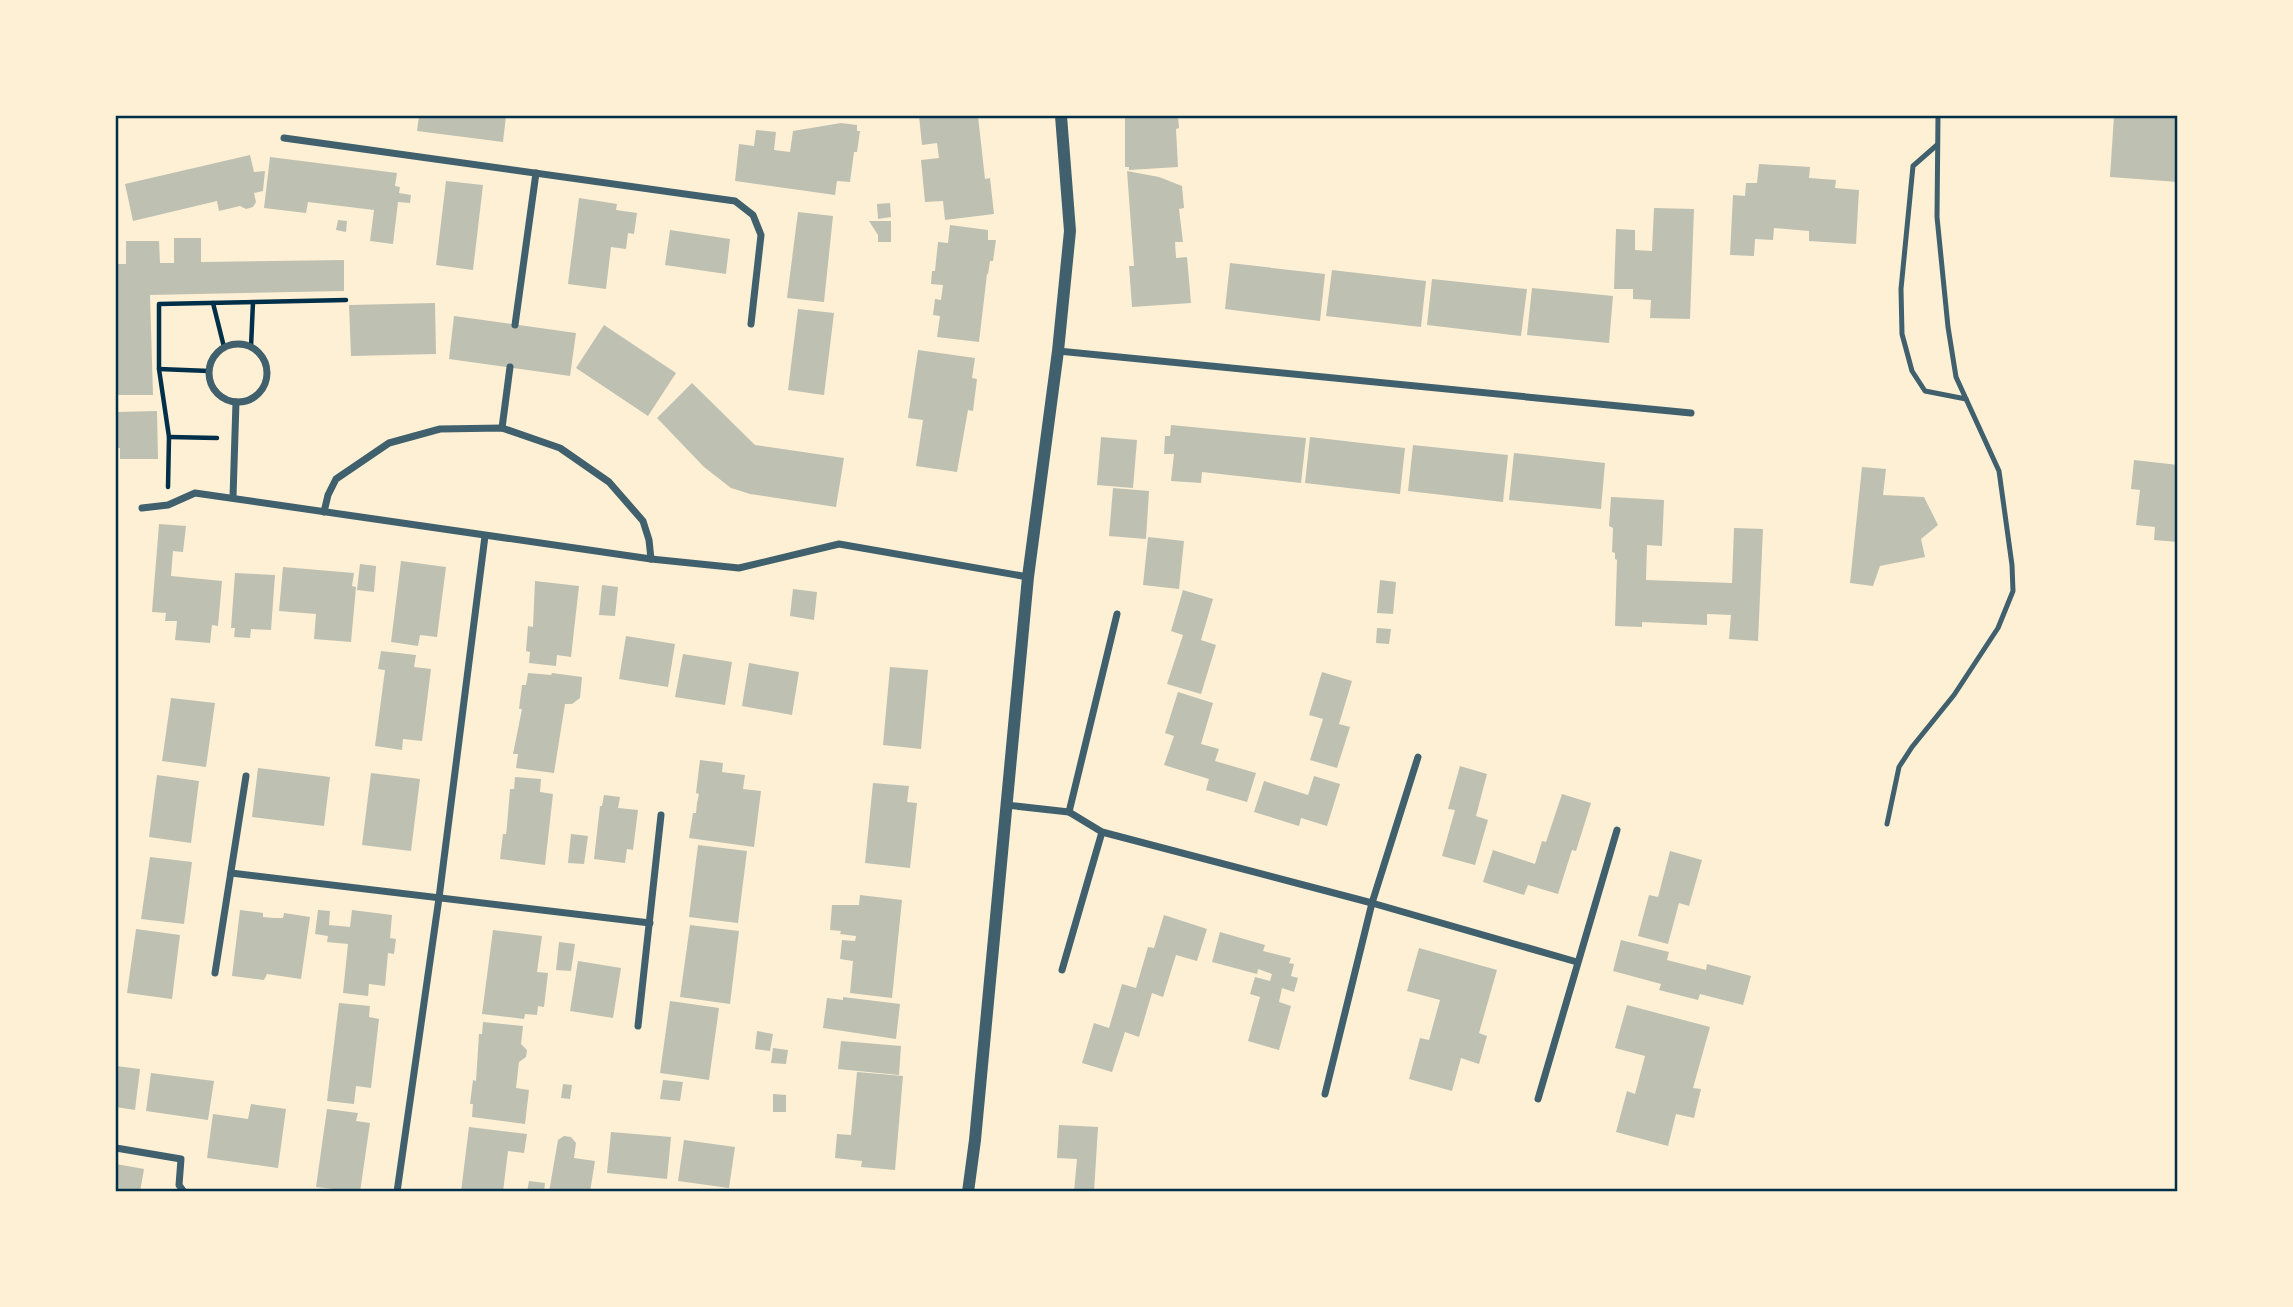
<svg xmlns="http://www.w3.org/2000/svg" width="2293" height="1307" font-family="'Playfair Display',serif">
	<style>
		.building { fill: #bec0b2 }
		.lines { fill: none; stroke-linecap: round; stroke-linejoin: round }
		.path { stroke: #003049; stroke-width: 4.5 }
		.service { stroke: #3f606c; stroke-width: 5 }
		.minor { stroke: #3f606c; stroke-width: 7 }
		.tertiary { stroke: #3f606c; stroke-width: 12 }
		.neatline { fill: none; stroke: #003049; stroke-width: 2.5 }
	</style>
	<rect width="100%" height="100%" fill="#fdf0d5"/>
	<g class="building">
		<path d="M419 116H506L503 142 417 131Z"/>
		<path d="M919 116H978L985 179 990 178 994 214 945 220 943 201 925 202 921 160 939 158 937 143 922 145Z"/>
		<path d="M1125 116H1178L1179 128 1176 129 1178 167 1129 170V167H1125Z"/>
		<path d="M2114 116H2178V182L2110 177Z"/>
		<path d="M841 123 857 125V131H860L857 152H854L850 182 837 181 835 195 735 181 739 144 754 146 756 130 776 132 774 150 790 152 793 131Z"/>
		<path d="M250 155 254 172 265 171 263 191 254 193 256 202 253 207 246 209 240 206 219 211 217 201 133 221 125 184Z"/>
		<path d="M270 157 397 173 395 186 400 187 399 193 411 195 410 203 398 202 393 244 370 241 374 210 308 202 306 213 264 208Z"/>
		<path d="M1759 164 1810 167 1809 178 1836 180 1835 188 1859 190 1856 244 1809 241V231L1774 228 1773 240 1755 239 1754 256 1730 255 1733 195 1745 196 1746 183H1757Z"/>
		<path d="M1127 171 1159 177 1182 186 1184 208 1179 209 1183 242H1175L1176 258 1187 257 1191 303 1132 307 1129 266H1134Z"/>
		<path d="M446 181 483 185 473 270 436 265Z"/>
		<path d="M579 198 617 204 616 210 637 213 634 234 628 233 626 249 611 247 606 289 568 284Z"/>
		<path d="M890 203 891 217 878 219 877 204Z"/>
		<path d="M1654 208 1694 209 1690 319 1650 318 1651 300 1633 299V289H1614L1616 229 1635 230V250L1652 251Z"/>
		<path d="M798 212 833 216 824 302 787 298Z"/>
		<path d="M338 220 347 221 346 232 336 230Z"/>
		<path d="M869 221H891V242H878V235Z"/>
		<path d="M950 225 988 230V240H996L993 261H990L988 274H987L979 342 937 337 940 316 933 315 935 299 941 300 943 285 931 284 932 271H935L938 242 948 243Z"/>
		<path d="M670 230 730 239 726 274 665 265Z"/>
		<path d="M174 238H201V262L344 260V291L150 295 153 395H118L116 264H126V241H159L160 263H174Z"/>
		<path d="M1230 263 1325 274 1320 321 1225 309Z"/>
		<path d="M1332 270 1426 281 1421 327 1326 316Z"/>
		<path d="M1432 279 1527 289 1521 336 1427 325Z"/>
		<path d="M1532 288 1613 296 1609 343 1527 335Z"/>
		<path d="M435 303 436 354 351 356 349 305Z"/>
		<path d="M798 309 834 313 824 395 788 390Z"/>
		<path d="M454 316 576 333 570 376 449 359Z"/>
		<path d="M604 325 676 373 648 416 576 368Z"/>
		<path d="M918 350 975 358 972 378 977 379 973 411 968 410 957 472 916 466 923 420 908 418Z"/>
		<path d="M692 383 755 445 844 458 836 507 750 494 731 488 704 467 657 418Z"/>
		<path d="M157 411 158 459H120V448H116V415L118 412Z"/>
		<path d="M1171 425 1306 438 1301 483 1202 472 1201 483 1171 481 1174 454H1164L1165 436H1170Z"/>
		<path d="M1101 437 1137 440 1133 488 1097 485Z"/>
		<path d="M1310 437 1405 448 1400 494 1305 483Z"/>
		<path d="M1413 445 1508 455 1503 502 1408 491Z"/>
		<path d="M1514 453 1605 463 1601 509 1509 500Z"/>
		<path d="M2134 460 2178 465V542L2154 540 2155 527 2136 525 2140 490 2131 489Z"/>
		<path d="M1862 467 1886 469 1883 495 1924 497 1938 525 1921 539 1925 557 1880 566 1873 586 1850 583Z"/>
		<path d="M1113 488 1149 491 1146 539 1109 536Z"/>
		<path d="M1611 497 1664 500 1662 546 1647 545 1646 580 1732 583 1734 528 1763 529 1758 641 1729 639 1731 615 1707 614V625L1642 622V627L1615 626 1617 560 1615 559V553L1612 552 1613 528 1609 526Z"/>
		<path d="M159 524 186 526 183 552 173 551 171 576 222 581 218 626 212 625 210 643 175 640 177 621H165L166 613 152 612Z"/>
		<path d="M1148 537 1184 541 1179 589 1143 585Z"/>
		<path d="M401 561 446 567 437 637 420 635 418 646 391 642Z"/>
		<path d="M360 564 376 566 374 592 357 590Z"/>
		<path d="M283 567 354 573 352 586 356 587 351 642 314 639 316 614 279 611Z"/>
		<path d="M235 573 275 575 271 630 251 629 250 638 234 637 235 628H231Z"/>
		<path d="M1380 580 1396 582 1393 614 1377 613Z"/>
		<path d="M535 581 579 586 571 657 557 655 556 666 529 663 530 652 526 651 528 626 533 627Z"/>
		<path d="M602 585 618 587 615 616 599 615Z"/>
		<path d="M793 589 817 592 814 620 790 616Z"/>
		<path d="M1183 590 1213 599 1201 640 1216 645 1201 694 1167 684 1183 635 1171 631Z"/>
		<path d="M1377 628 1391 629 1389 644 1376 643Z"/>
		<path d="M626 636 675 644 668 687 619 679Z"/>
		<path d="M381 651 416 655 414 667 431 669 422 741 403 739 402 750 375 746 385 670 378 669Z"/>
		<path d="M683 654 732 662 725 705 675 697Z"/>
		<path d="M749 663 799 672 792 715 742 706Z"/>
		<path d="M890 667 928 670 921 749 883 745Z"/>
		<path d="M1322 672 1352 681 1339 724 1350 727 1337 768 1310 760 1323 719 1309 715Z"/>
		<path d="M528 673 551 675 552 673 582 677 580 698 572 704H565L554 773 516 768 518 754H513L522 709H519L522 685H526Z"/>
		<path d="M1178 692 1213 703 1201 744 1219 749 1215 761 1256 773 1247 802 1206 790 1209 779 1164 765 1174 736 1165 733Z"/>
		<path d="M171 698 215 703 206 767 162 761Z"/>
		<path d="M700 760 723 763 722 772 745 775 743 789 761 791 754 847 689 838 693 813H696L697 803 699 794 696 793Z"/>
		<path d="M1460 766 1487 774 1476 816 1488 820 1475 865 1442 856 1455 810 1448 809Z"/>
		<path d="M258 768 330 777 324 826 252 817Z"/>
		<path d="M371 773 420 779 411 851 362 845Z"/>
		<path d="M157 775 199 781 191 843 149 837Z"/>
		<path d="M1314 776 1340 784 1327 826 1301 818 1299 826 1254 812 1264 781 1308 795Z"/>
		<path d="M515 777 541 779 540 792 553 794 545 865 500 859 503 834H506L507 826 510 789H514Z"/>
		<path d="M873 783 909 786 907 802 917 803 910 868 865 863Z"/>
		<path d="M1562 794 1591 803 1576 851 1572 850 1558 894 1528 885 1524 895 1483 882 1493 850 1535 864 1542 841 1546 842Z"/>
		<path d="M604 795 620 797 618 808 638 810 633 850 627 849 625 863 594 859 600 806H602Z"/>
		<path d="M571 834 588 836 584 864 568 863Z"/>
		<path d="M698 845 747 851 738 923 689 917Z"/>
		<path d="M1670 851 1702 860 1689 906 1679 903 1668 944 1638 936 1649 895 1658 897Z"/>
		<path d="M150 857 192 862 184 924 141 919Z"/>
		<path d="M860 895 902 900 892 998 850 993 853 961 840 959 842 940 855 941 856 936 840 934 841 931 830 930 832 905H859Z"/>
		<path d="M240 910 263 913V917L274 918H283L284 913 310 917 301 979 267 974 264 980 232 976Z"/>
		<path d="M318 910 330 911 329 925 350 927 352 910 392 915 390 938 396 939 394 954 388 953 385 986 369 984 368 996 343 993 348 944 327 942 328 936 315 934Z"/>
		<path d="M1164 915 1207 929 1197 961 1176 955 1163 997 1152 993 1139 1037 1125 1032 1112 1072 1082 1063 1094 1023 1109 1028 1122 984 1136 988 1148 947 1154 948Z"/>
		<path d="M690 925 739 931 730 1004 680 997Z"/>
		<path d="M136 929 180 935 172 999 127 993Z"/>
		<path d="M493 930 542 936 537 972 548 973 544 1007 538 1006 537 1015 525 1014 524 1019 482 1014Z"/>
		<path d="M1220 932 1265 945 1263 951 1291 958 1289 963 1294 964 1291 976 1298 978 1294 992 1282 988 1279 1002 1291 1006 1279 1050 1248 1041 1260 997 1250 994 1255 977 1270 981 1272 974 1258 969 1257 974 1212 962Z"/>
		<path d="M1621 940 1669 952 1667 960 1706 970 1707 964 1751 976 1743 1005 1700 994 1698 1000 1659 990 1661 984 1613 971Z"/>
		<path d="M559 942 575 944 571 971 556 970Z"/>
		<path d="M1419 948 1497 970 1479 1033 1487 1036 1479 1064 1461 1058 1452 1091 1409 1079 1420 1038 1429 1040 1440 1000 1407 991Z"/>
		<path d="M578 961 621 968 613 1018 570 1011Z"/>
		<path d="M843 997 900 1004 896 1039 823 1028 827 998 843 1000Z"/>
		<path d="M670 1001 719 1008 709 1080 660 1073Z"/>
		<path d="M339 1003 370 1006 369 1017 379 1019 371 1088 356 1086 354 1104 327 1101Z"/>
		<path d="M1627 1005 1710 1027 1693 1088 1701 1089 1694 1118 1676 1114 1668 1146 1616 1132 1627 1091 1635 1094 1645 1056 1615 1048Z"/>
		<path d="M483 1022 523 1026 521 1044 527 1050 526 1057 519 1062 516 1088 529 1090 525 1124 472 1117 473 1104H470L473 1080 476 1081 479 1034H482Z"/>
		<path d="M757 1031 773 1034 770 1051 755 1049Z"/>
		<path d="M841 1041 901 1046 899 1075 838 1069Z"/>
		<path d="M773 1048 788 1050 786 1064 771 1063Z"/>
		<path d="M116 1066 140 1069 135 1110 116 1107Z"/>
		<path d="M857 1072 903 1076 895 1170 861 1167 862 1161 835 1158 837 1134 851 1135Z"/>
		<path d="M151 1073 214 1081 208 1120 146 1111Z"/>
		<path d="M663 1080 683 1082 680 1101 660 1099Z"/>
		<path d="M563 1084 572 1085 570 1099 561 1098Z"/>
		<path d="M773 1094 786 1095V1112H773Z"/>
		<path d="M251 1104 286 1109 278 1168 207 1158 213 1114 248 1119Z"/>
		<path d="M327 1109 358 1113 356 1121 370 1123 360 1192 316 1187Z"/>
		<path d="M1059 1125 1098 1127 1094 1192H1074L1077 1159 1057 1158Z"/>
		<path d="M469 1127 527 1134 524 1153 508 1151 503 1192H461Z"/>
		<path d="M611 1132 671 1137 667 1179 607 1173Z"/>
		<path d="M564 1136 571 1137 576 1143 574 1158 595 1161 590 1192H549L558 1140Z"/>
		<path d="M684 1140 735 1147 729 1188 678 1181Z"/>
		<path d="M116 1164 144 1169 140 1192H116Z"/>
		<path d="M529 1181 545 1183 544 1192H527Z"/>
	</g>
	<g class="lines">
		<g class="path">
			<path d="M213 303 224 347"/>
			<path d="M251 347 253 302"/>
			<path d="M159 369 209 371"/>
			<path d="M169 437 217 438"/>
			<path d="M168 487 169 437 159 369V304L346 300"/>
		</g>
		<g class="service">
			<path d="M1937 145 1913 166 1901 289 1902 334 1912 371 1925 391 1966 399"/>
			<path d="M1887 824 1899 767 1912 747 1954 695 1998 628 2013 591 2012 565 1999 471 1956 377 1948 327 1937 217 1938 116"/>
		</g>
		<g class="minor">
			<path d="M284 138 735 201 753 215 761 235 751 324"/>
			<path d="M515 325 536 173"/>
			<circle cx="238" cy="373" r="29"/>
			<path d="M1058 351 1691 413"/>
			<path d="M502 428 510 367"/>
			<path d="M233 497 236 402"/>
			<path d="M142 508 168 505 195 493 651 559 739 568 839 544 1028 577"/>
			<path d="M324 512 328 495 336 479 389 443 440 429 502 428 560 448 609 482 643 521 649 540 651 559"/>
			<path d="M1006 805 1069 812 1102 832 1372 903 1577 962"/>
			<path d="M1069 812 1117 614"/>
			<path d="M231 873 650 923"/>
			<path d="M1062 970 1102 832"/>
			<path d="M215 973 246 776"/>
			<path d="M638 1026 661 815"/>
			<path d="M1325 1094 1372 903 1418 757"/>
			<path d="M1538 1099 1617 830"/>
			<path d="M116 1148 181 1159 179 1185 184 1192"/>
			<path d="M397 1192 439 898 485 536"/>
		</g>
		<path class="tertiary" d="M968 1192 975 1140 1028 577 1058 351 1070 231 1061 116"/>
	</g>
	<rect width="2293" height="1307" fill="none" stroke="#fdf0d5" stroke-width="234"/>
	<rect x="117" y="117" width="2059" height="1073" class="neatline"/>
</svg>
